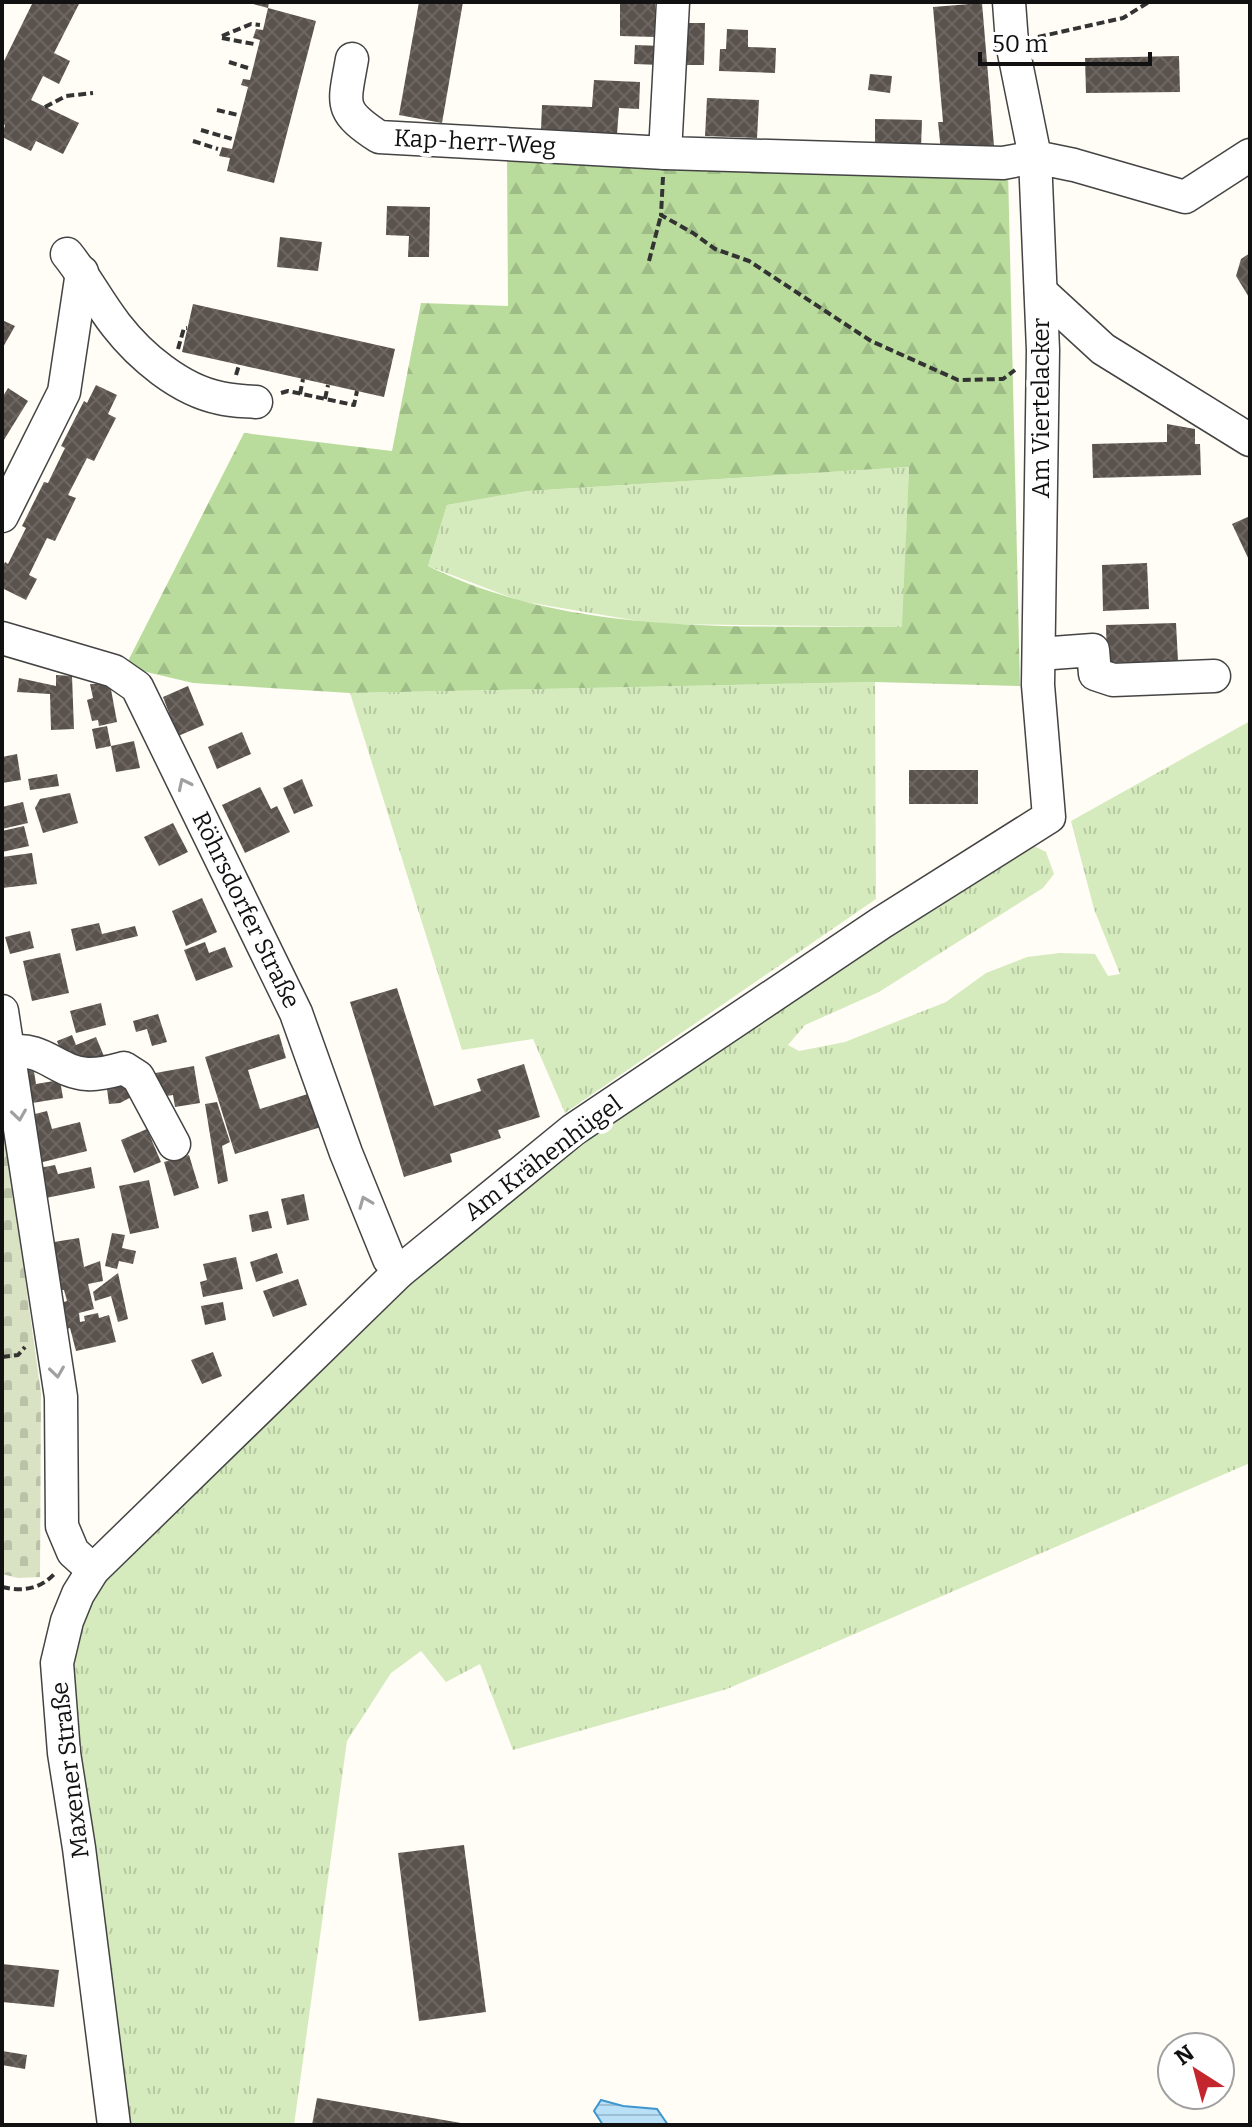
<svg xmlns="http://www.w3.org/2000/svg" width="1252" height="2127" font-family="Bitter,serif">
	<style>
		.grass { fill: url(#grass-tufts) }
		.forest { fill: url(#forest-firs); fill-rule: evenodd }
		.cemetery { fill: url(#cemetery-stones) }
		.water { fill: url(#water-rules); stroke: #3f96cf; stroke-width: 2 }
		.building { fill: url(#building-cross-hatch) }
		.lines { fill: none; stroke-linecap: round; stroke-linejoin: round }
		.minor-casing { stroke: #444; stroke-width: 35 }
		.path { stroke: #333; stroke-width: 4; stroke-dasharray: 8 4; stroke-linecap: butt }
		.minor { stroke: #fff; stroke-width: 32 }
		.oneway { stroke: #a0a0a0 }
		.labels { text-anchor: middle; stroke-width: 8; stroke-linejoin: round; paint-order: stroke }
		.street-label { font-size: 24px; fill: #111; stroke: #fff }
	</style>
	<defs>
		<pattern id="grass-tufts" width="24" height="20" patternUnits="userSpaceOnUse" patternTransform="scale(2)"><rect width="24" height="20" fill="#d5ebbd"/><path d="M3 7l-1-3M5 7V3M7 7l1-3M15 17l-1-3M17 17v-4M19 17l1-3" fill="none" stroke="#b6c8a1"/></pattern>
		<pattern id="forest-firs" width="22" height="20" patternUnits="userSpaceOnUse" patternTransform="scale(2)"><rect width="22" height="20" fill="#b9dc9c"/><path d="M5 1l3.5 6h-7zM16 11l3.5 6h-7z" fill="#9ebc85"/></pattern>
		<pattern id="cemetery-stones" width="16" height="16" patternUnits="userSpaceOnUse" patternTransform="scale(2)"><rect width="16" height="16" fill="#d9e3c4"/><path d="M2 7V4a2 2 0 0 1 4 0v3zM10 15v-3a2 2 0 0 1 4 0v3z" fill="#b9c2a7"/></pattern>
		<pattern id="water-rules" width="6" height="5" patternUnits="userSpaceOnUse" patternTransform="scale(2)"><rect width="6" height="5" fill="#b9e0f7"/><path d="M0 2.5h6" fill="none" stroke="#9ebfd3"/></pattern>
		<pattern id="building-cross-hatch" width="8" height="8" patternUnits="userSpaceOnUse" patternTransform="scale(2)"><rect width="8" height="8" fill="#5a524d"/><path d="M0 0l8 8M0 8l8-8" fill="none" stroke="#6d6662"/></pattern>
	</defs>
	<rect width="100%" height="100%" fill="#fffdf5"/>
	<g class="grass">
		<path d="M909 467 903 627 656 624 520 601 428 566 447 505 528 491Z"/>
		<path d="M875 682 876 899 565 1113 533 1039 462 1050 350 693Z"/>
		<path d="M1250 721V1463L727 1689 513 1750 480 1664 446 1682 421 1651 391 1673 347 1741 294 2125H125L88 1841 70 1656 99 1584 402 1288 494 1203 885 935 1032 845 1046 852 1054 874 1043 888 879 992 805 1025 788 1045 799 1051 845 1042 946 1002 986 973 1027 957 1060 953 1095 954 1108 976 1120 974 1094 909 1071 821Z"/>
	</g>
	<path class="forest" d="M507 155 1008 169 1020 686 875 682 350 693 193 683 138 670 128 661 244 433 392 451 421 303 508 306ZM909 467 902 627C744 625 574 638 428 566L447 505 528 491Z"/>
	<path class="cemetery" d="M2 1113 41 1393 40 1577 18 1578 2 1574Z"/>
	<path class="water" d="M601 2100 623 2106 657 2109 668 2125H603L594 2111Z"/>
	<g class="building">
		<path d="M33 2H80L54 53 70 61 59 84 43 76 31 100 79 123 63 154 36 141 31 151 2 137 5 125 2 124V65Z"/>
		<path d="M246 2H269L268 8Z"/>
		<path d="M419 2H463L442 123 399 115Z"/>
		<path d="M620 2H655V37L620 36Z"/>
		<path d="M982 3 994 146 941 151 938 122H943L933 7Z"/>
		<path d="M268 8 316 21 274 183 227 171 230 158 219 156 222 147 232 149 248 87 241 85 243 79 250 80 260 40 253 38 256 29 263 30Z"/>
		<path d="M687 23H705L704 65H686Z"/>
		<path d="M727 29 748 30V47L776 48 775 73 719 71 720 49H726Z"/>
		<path d="M635 45 662 46 661 65 634 64Z"/>
		<path d="M1179 56 1180 92 1086 93 1085 58Z"/>
		<path d="M870 74 892 76 890 93 868 90Z"/>
		<path d="M594 80 640 82 639 109 619 108 617 134 541 130 542 105 592 107Z"/>
		<path d="M707 98 759 100 757 138 705 136Z"/>
		<path d="M875 119 922 120 921 148H875Z"/>
		<path d="M387 206 430 207 429 257H408L409 236 386 235Z"/>
		<path d="M280 237 322 242 318 271 277 267Z"/>
		<path d="M1250 253V299L1236 276 1241 259Z"/>
		<path d="M193 304 395 349 384 397 182 352Z"/>
		<path d="M2 320 15 326 2 349Z"/>
		<path d="M96 385 117 395 108 414 116 418 94 461 87 458 68 495 76 498 55 541 47 538 29 575 37 579 26 600 2 588V568L5 562 8 564 26 528 22 526 44 482 48 483 65 448 61 446 84 401 87 403Z"/>
		<path d="M8 388 28 401 2 443V398Z"/>
		<path d="M1167 424 1195 429V444H1200L1201 475 1093 478 1092 444 1167 442Z"/>
		<path d="M1250 516V562L1232 524Z"/>
		<path d="M1147 563 1149 609 1103 611 1102 565Z"/>
		<path d="M1176 623 1178 661 1107 663 1106 625Z"/>
		<path d="M56 675 72 676 74 729 51 730 50 694 17 692 19 678 56 686Z"/>
		<path d="M90 684H110L117 722 99 726 98 720 92 721 87 700 93 698Z"/>
		<path d="M188 686 204 725 171 739 161 716 169 713 163 697Z"/>
		<path d="M107 726 111 746 96 749 92 729Z"/>
		<path d="M242 732 251 754 217 769 208 747Z"/>
		<path d="M134 741 140 768 116 772 111 746Z"/>
		<path d="M17 754 21 780 2 783V757Z"/>
		<rect x="909" y="770" width="69" height="34"/>
		<path d="M57 774 59 786 30 790 28 779Z"/>
		<path d="M302 779 313 806 294 814 283 788Z"/>
		<path d="M260 787 271 809 277 806 290 832 245 853 222 805Z"/>
		<path d="M70 793 78 823 43 833 35 808 40 799Z"/>
		<path d="M23 802 28 823 2 829V807Z"/>
		<path d="M173 823 188 852 159 866 144 837Z"/>
		<path d="M24 826 29 846 2 852V831Z"/>
		<path d="M32 853 37 884 2 888V857Z"/>
		<path d="M202 898 217 932 186 946 172 911Z"/>
		<path d="M99 923 102 934 135 926 138 936 76 951 71 929Z"/>
		<path d="M30 931 34 948 10 954 5 937Z"/>
		<path d="M205 942 209 953 225 947 233 967 196 981 184 950Z"/>
		<path d="M60 953 69 993 32 1001 23 961Z"/>
		<path d="M397 988 434 1106 481 1091 477 1079 524 1064 540 1117 498 1130 501 1138 450 1154 452 1162 404 1177 350 1002Z"/>
		<path d="M101 1003 106 1025 76 1033 70 1011Z"/>
		<path d="M158 1014 167 1042 152 1046 147 1029 136 1032 133 1021Z"/>
		<path d="M279 1034 286 1058 248 1070 260 1109 311 1093 321 1127 235 1154 205 1057Z"/>
		<path d="M72 1035 76 1045 96 1037 106 1061 66 1066 57 1041Z"/>
		<path d="M33 1065 36 1084 60 1080 63 1098 26 1104 20 1067Z"/>
		<path d="M194 1066 200 1103 175 1107 173 1095 154 1098 150 1074Z"/>
		<path d="M130 1081 137 1094 120 1103 109 1104 107 1089Z"/>
		<path d="M217 1102 230 1142 222 1146 228 1181 218 1184 205 1104Z"/>
		<path d="M47 1111 52 1129 80 1122 87 1151 39 1163 27 1116Z"/>
		<path d="M147 1129 161 1162 134 1173 121 1140Z"/>
		<path d="M189 1155 199 1188 174 1196 164 1162Z"/>
		<path d="M55 1165 58 1174 91 1167 95 1188 46 1198 39 1168Z"/>
		<path d="M149 1180 159 1228 130 1234 119 1186Z"/>
		<path d="M304 1194 309 1220 287 1225 281 1199Z"/>
		<path d="M268 1211 272 1228 252 1232 249 1215Z"/>
		<path d="M112 1233 125 1235 122 1248 136 1251 133 1264 119 1261 117 1269 105 1266Z"/>
		<path d="M79 1238 84 1267 100 1261 103 1281 88 1284 94 1309 79 1313 80 1322 85 1321 84 1316 98 1313 99 1318 109 1315 116 1342 76 1351 70 1328 67 1329 61 1303 67 1301 64 1290H60L53 1258H56L54 1242Z"/>
		<path d="M277 1253 283 1273 256 1282 250 1262Z"/>
		<path d="M236 1257 243 1289 203 1297 200 1282 207 1280 203 1264Z"/>
		<path d="M118 1273 128 1319 118 1322 111 1296 95 1301 93 1292Z"/>
		<path d="M298 1279 307 1305 273 1317 263 1291Z"/>
		<path d="M223 1302 226 1320 205 1325 201 1306Z"/>
		<path d="M213 1352 222 1376 202 1384 191 1360Z"/>
		<path d="M464 1845 486 2012 419 2021 398 1853Z"/>
		<path d="M2 1964 59 1970 54 2007 2 2002Z"/>
		<path d="M2 2051 27 2055 25 2069 2 2065Z"/>
		<path d="M317 2098 461 2123V2125H312Z"/>
	</g>
	<g class="lines">
		<defs>
			<g id="minor">
				<path d="M673 2 665 153 1003 163 1035 157 1074 165 1185 197 1250 155"/>
				<path d="M352 59C344 105 338 110 379 137L665 153"/>
				<path d="M67 254C85 276 98 302 116 325 140 356 180 390 220 398 231 401 244 401 256 402"/>
				<path d="M1041 292 1103 349 1250 440"/>
				<path d="M2 516 64 392 82 272"/>
				<path d="M2 638 114 671 137 687 296 1013 346 1153 389 1259 399 1272"/>
				<path d="M1039 654 1093 650 1095 674 1113 680 1214 676"/>
				<path d="M2 1011 61 1397 62 1526 73 1552 93 1570"/>
				<path d="M9 1052C44 1046 56 1072 87 1074 99 1075 113 1071 124 1068L138 1077 174 1144"/>
				<path d="M114 2125 79 1848 64 1753 57 1663 67 1621 78 1594 93 1570 399 1272 573 1130 881 923 1049 817 1038 685 1043 350 1035 157 1012 43 1009 2"/>
			</g>
		</defs>
		<use href="#minor" class="minor-casing"/>
		<g class="path">
			<path d="M222 36 251 24 260 25"/>
			<path d="M1038 37 1123 18 1149 2"/>
			<path d="M222 38 254 44"/>
			<path d="M229 62 248 68"/>
			<path d="M45 107 66 96 93 93"/>
			<path d="M217 110 238 115"/>
			<path d="M201 130 232 139"/>
			<path d="M193 141 218 149"/>
			<path d="M663 177 661 215 693 233 715 249 749 261 871 341 958 380 1003 379 1015 370"/>
			<path d="M649 261 661 215"/>
			<path d="M178 349 184 328H187"/>
			<path d="M236 375 239 365"/>
			<path d="M281 393 288 391 354 405 357 391"/>
			<path d="M300 394 303 379"/>
			<path d="M325 399 328 385"/>
			<path d="M2 1357 18 1355 25 1347"/>
			<path d="M2 1587C24 1592 41 1589 56 1572"/>
		</g>
		<use href="#minor" class="minor"/>
	</g>
	<defs><path id="oneway-chevron" d="M-2-3.5L2.5 0L-2 3.5" fill="none" stroke-width="1.6" stroke-linecap="round" stroke-linejoin="round" transform="scale(2)"/></defs>
	<g class="oneway">
		<use href="#oneway-chevron" transform="translate(184 784) rotate(-116)"/>
		<use href="#oneway-chevron" transform="translate(19 1115) rotate(82)"/>
		<use href="#oneway-chevron" transform="translate(365 1202) rotate(-112)"/>
		<use href="#oneway-chevron" transform="translate(57 1372) rotate(82)"/>
	</g>
	<g class="labels">
		<g class="street-label">
			<text transform="translate(475 142) rotate(3)" y="8">Kap-herr-Weg</text>
			<text transform="translate(1041 408) rotate(-90)" y="8">Am Viertelacker</text>
			<text transform="translate(246 910) rotate(64)" y="8">Röhrsdorfer Straße</text>
			<text transform="translate(543 1158) rotate(-37)" y="8">Am Krähenhügel</text>
			<text transform="translate(70 1770) rotate(-97)" y="8">Maxener Straße</text>
		</g>
	</g>
	<rect width="1252" height="2127" fill="none" stroke="#111111" stroke-width="8"/>
	<g transform="translate(1196 2071) rotate(324)"><circle r="38" fill="#ffffff" stroke="#a0a0a0" stroke-width="2"/>
	<path d="M0-6L14 30L0 20L-14 30Z" fill="#c4262e"/>
	<text y="-12" font-size="22" font-weight="bold" text-anchor="middle" fill="#111111">N</text>
	</g>
	<path d="M980 52v12h170v-12" fill="none" stroke="#111111" stroke-width="4"/>
	<text x="992" y="52" font-size="24" fill="#111111" stroke="#ffffff" stroke-width="6" paint-order="stroke">50 m</text>
</svg>
